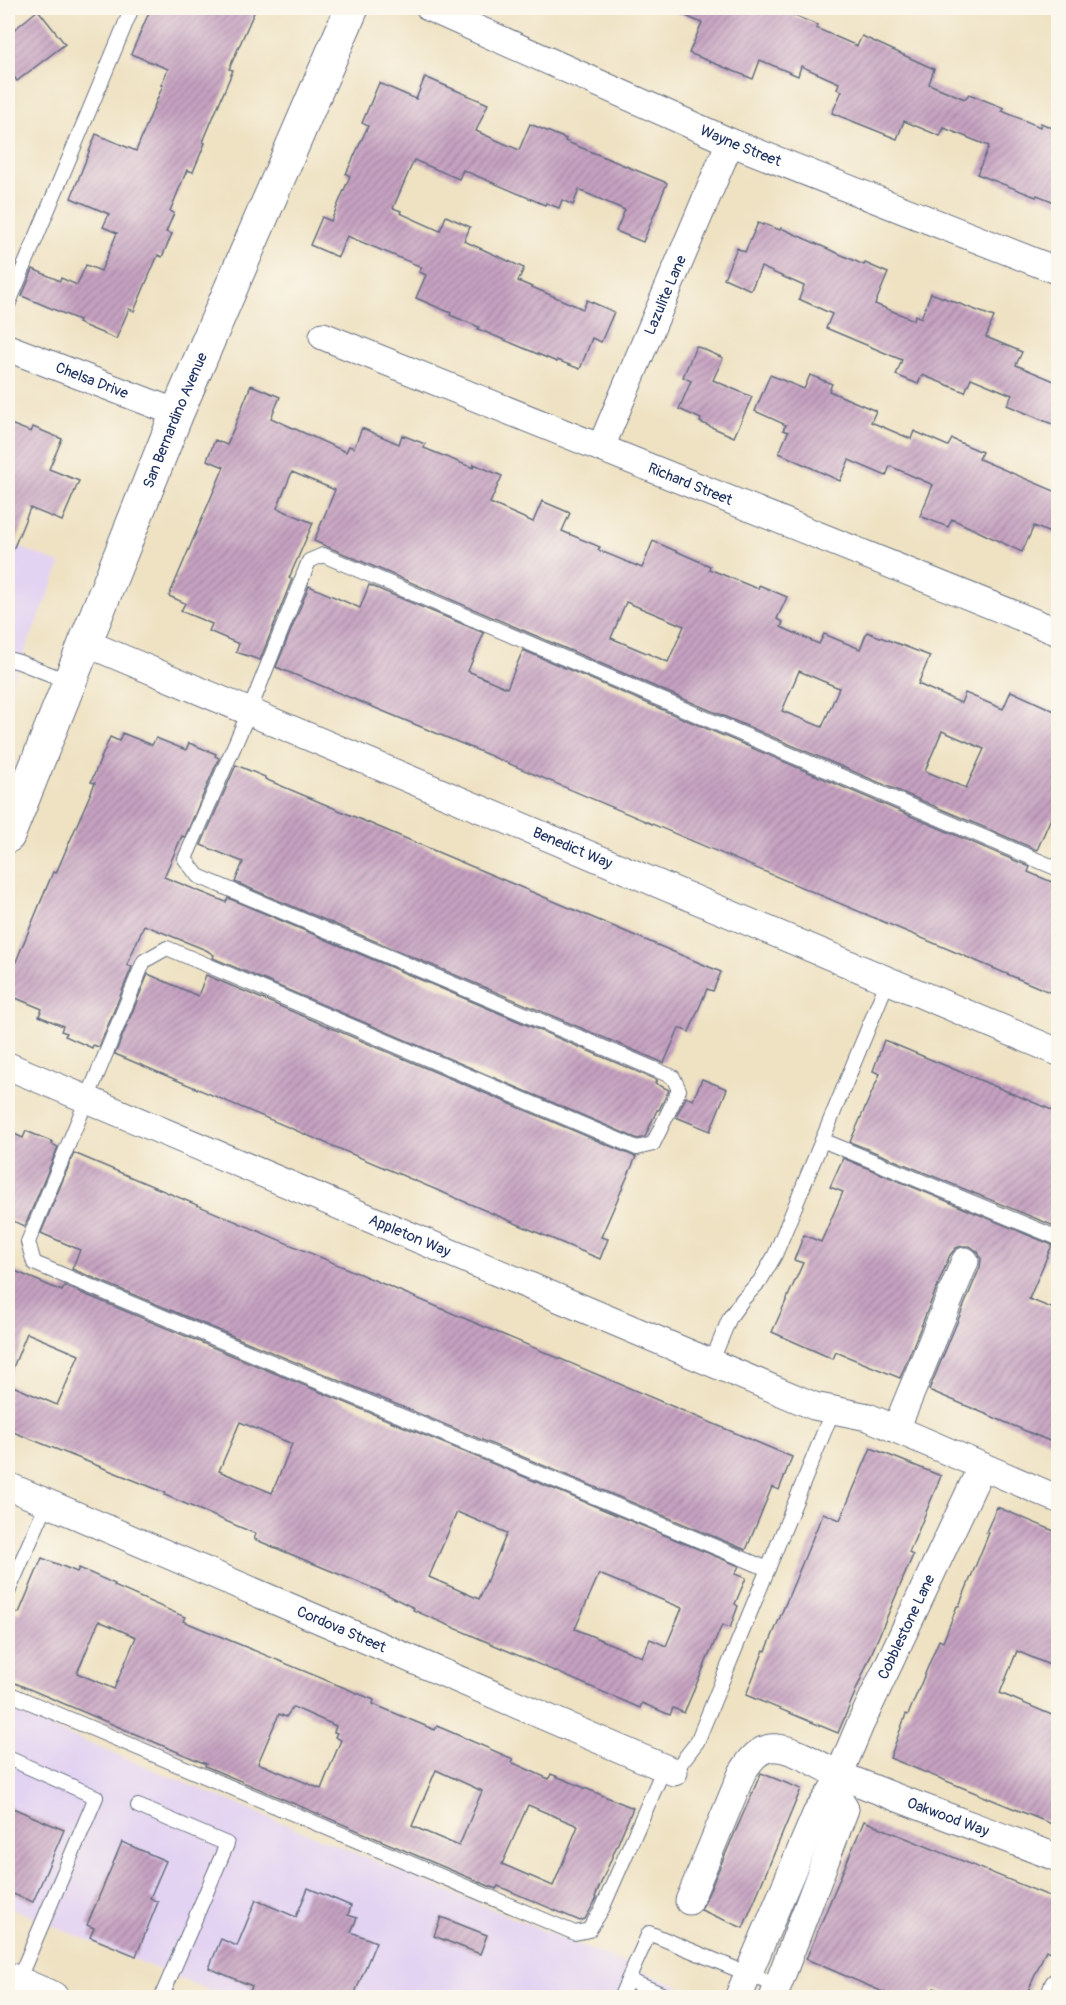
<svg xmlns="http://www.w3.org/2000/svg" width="1066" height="2005" font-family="Pangolin,sans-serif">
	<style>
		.built { fill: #e3d3f2 }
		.building { fill: url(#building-hatch); fill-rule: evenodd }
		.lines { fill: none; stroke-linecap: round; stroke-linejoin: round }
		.service-casing { stroke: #656e81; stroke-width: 16 }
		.minor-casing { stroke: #656e81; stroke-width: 29 }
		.secondary-casing { stroke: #656e81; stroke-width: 35 }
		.primary-casing { stroke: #656e81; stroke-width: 35 }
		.service { stroke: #fff; stroke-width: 14 }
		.minor { stroke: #fff; stroke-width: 27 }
		.secondary { stroke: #fff; stroke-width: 33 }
		.primary { stroke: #fff; stroke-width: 33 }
		.labels { text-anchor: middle; stroke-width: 6; stroke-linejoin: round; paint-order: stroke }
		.street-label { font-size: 15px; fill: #1b2f5e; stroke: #fbf7ec }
	</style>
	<defs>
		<pattern id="building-hatch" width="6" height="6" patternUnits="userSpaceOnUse" patternTransform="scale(1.5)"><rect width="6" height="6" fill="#c6a2c1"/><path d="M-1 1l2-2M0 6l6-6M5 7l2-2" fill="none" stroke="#a084a0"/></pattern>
	</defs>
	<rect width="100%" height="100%" fill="#fbf7ec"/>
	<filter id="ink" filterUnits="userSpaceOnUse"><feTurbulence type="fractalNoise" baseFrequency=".0167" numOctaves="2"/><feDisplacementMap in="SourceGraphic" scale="12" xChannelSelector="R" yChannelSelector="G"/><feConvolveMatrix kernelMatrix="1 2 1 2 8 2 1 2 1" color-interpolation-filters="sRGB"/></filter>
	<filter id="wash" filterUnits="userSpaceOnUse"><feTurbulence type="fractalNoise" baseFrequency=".008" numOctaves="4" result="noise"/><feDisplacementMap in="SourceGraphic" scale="24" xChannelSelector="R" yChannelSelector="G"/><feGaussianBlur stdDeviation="1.35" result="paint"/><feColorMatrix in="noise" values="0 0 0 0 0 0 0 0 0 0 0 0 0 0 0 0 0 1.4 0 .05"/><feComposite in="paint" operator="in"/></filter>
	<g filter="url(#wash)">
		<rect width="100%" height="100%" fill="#efe2c3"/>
		<g class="built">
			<path d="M8 542 61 564 8 692Z"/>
			<path d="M8 1710 705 1997H225L8 1907Z"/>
		</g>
		<g id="blocks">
			<g class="building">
				<path d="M151 8H256L229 69 233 70 203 142 205 143 193 172 187 170 170 211 174 213 166 232 172 234 162 257 158 255 134 311 129 309 116 339 78 323 79 320 22 296 33 269 60 281 61 278 77 285 86 265 101 271 117 233 103 227 109 214 71 198 96 134 136 151 163 85H161L168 69 131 54Z"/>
				<path d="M667 8H775L818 25 816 28 857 46 862 36 934 69 929 84 965 99 969 94 1004 108 1002 111 1040 127 1041 123 1059 131V204L1037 195 1036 197 977 174 989 146 944 128 940 136 904 121 897 139 832 113 842 91 837 89 839 83 801 66 798 76 760 60 753 79 689 53 702 23Z"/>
				<path d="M38 10 65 44 17 81 8 69V35Z"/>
				<path d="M425 77 488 104 476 131 519 150 530 124 566 139 565 141 667 183 643 242 616 231 625 210 579 190 573 205 562 200 559 208 546 203 545 205 463 170 459 179 414 160 393 208 401 211 400 213 440 231 446 216 470 227 464 241 524 268 518 281 583 309 587 300 614 312 601 342 592 338 580 369 557 360V362L478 329 479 327 450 315 451 313 416 298 426 275 419 272 422 267 347 236 338 257 310 245 322 217 331 221 350 176 346 174 368 126 362 123 379 83 416 99Z"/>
				<path d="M758 223 763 225 764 224 780 230 781 228 864 265 865 263 888 273 875 304 914 320 915 315 921 318 931 293 994 317 986 337 1022 352 1016 365 1059 383V427L1007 405 1012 395 971 378 965 392 922 375 918 384 896 375 902 360 826 328 832 314 799 299 804 286 761 267 751 290 724 278 737 248 745 252Z"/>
				<path d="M8 258 16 262 8 283Z"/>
				<path d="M696 346 723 358 713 380 752 397 734 437 700 422 701 419 679 409 691 381 683 377Z"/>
				<path d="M770 375 804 389 810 375 832 384 829 391 876 411 871 422 911 439 914 431 948 446 952 439 982 452 979 459 1059 493V537L1034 526 1022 552 952 519 948 527 920 516 933 485 890 466 886 476 849 460 840 481 779 453 788 432 783 430 786 425 755 411Z"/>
				<path d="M251 385 280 397 271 418 346 452 349 446 354 448 362 428 399 444 402 435 425 444 424 448 473 468 474 464 502 476 490 503 533 522 542 501 570 513 562 531 600 547 598 550 642 568 653 541 710 566 709 569 758 589 759 585 787 597 777 619 783 622 781 627 819 644 824 634 860 649 867 632 930 656 918 684 961 703 965 693 1003 709 1011 691 1059 713V821L1051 818 1037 850 314 541 335 490 292 472 277 508 313 523 289 578 292 579 260 660 236 652 239 644 209 631 212 624 181 611 185 603 169 596 224 467 207 460 215 440 227 445ZM626 602 684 626 668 662 611 638ZM799 671 839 688 822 727 782 711ZM942 731 984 749 966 788 925 771Z"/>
				<path d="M8 423 31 432 33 427 62 439 49 469 79 481 62 521 30 508 8 562Z"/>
				<path d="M369 585 484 633 468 671 507 688 523 650 1030 867 1028 872 1059 885V996L465 745 276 667 309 586 360 608Z"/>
				<path d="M122 733 152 745 156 738 186 750 189 743 216 754 215 756 219 758 185 837 182 836 164 877 226 902 228 898 657 1080 655 1083 669 1090 659 1110H657L645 1137 638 1139 213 958 214 955 206 950 144 925 127 965 132 967 99 1047 93 1045 92 1048 65 1036 67 1033 61 1031 63 1026 39 1016 42 1009 11 996 15 988 8 985V981L53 872 56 873 95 783 91 782 110 737 119 741Z"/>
				<path d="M236 765 265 777V779L721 972 713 991 707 989 689 1032 679 1028 664 1063 235 882 243 862 201 845Z"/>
				<path d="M148 974 198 996 206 975 636 1157 601 1237 608 1239 600 1259 115 1054Z"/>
				<path d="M884 1040 1059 1113V1228L850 1142 880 1074 873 1071Z"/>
				<path d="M702 1079 727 1089 710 1131 676 1117 686 1097 693 1100Z"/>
				<path d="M8 1131 23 1138 26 1131 53 1142 52 1144 58 1147 25 1226 8 1219Z"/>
				<path d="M74 1153 792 1457 779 1490 772 1487 746 1550 72 1269 80 1250 41 1233Z"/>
				<path d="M843 1158 1052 1245 1029 1299 1059 1311V1445L929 1390 980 1267 981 1259 978 1252 970 1246H962L956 1248 950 1255 900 1378 836 1352 833 1359 772 1332 803 1263 794 1260 804 1235 821 1242 843 1192 830 1187Z"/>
				<path d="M8 1268 62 1291 65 1286 739 1566 735 1574 746 1578 735 1604 738 1606 730 1628 722 1625 684 1713 673 1708 670 1715 642 1703 640 1708 413 1610 414 1608 382 1592 254 1539 256 1534 165 1495 166 1493 8 1430V1384L57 1405 79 1355 27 1333 8 1380ZM240 1422 292 1444 272 1493 219 1471ZM457 1512 507 1533 479 1599 429 1577ZM599 1574 682 1608 666 1646 650 1639 642 1657 575 1629Z"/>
				<path d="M871 1448 941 1476 909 1553 913 1555 838 1733 746 1695 764 1650 766 1651 823 1513 840 1520Z"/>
				<path d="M997 1507 1059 1533V1669L1017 1651 1000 1693 1059 1718V1827L890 1758 906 1714 908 1715 939 1640 943 1642 957 1606H959L989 1533 986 1532Z"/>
				<path d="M42 1558 77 1572 79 1568 115 1584 114 1586 185 1617 183 1621 374 1700 373 1704 435 1730 437 1726 513 1759 511 1762 549 1779 551 1774 633 1808 595 1897 597 1898 585 1919 580 1921 498 1886 496 1889 205 1766 206 1764 8 1680V1633L16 1612 19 1613ZM99 1621 136 1637 114 1689 77 1673ZM293 1707 336 1726 334 1732 337 1733 335 1737 341 1740 321 1789 258 1763 279 1714 286 1717ZM436 1770 482 1791 459 1846 412 1826ZM528 1805 578 1826 553 1886 502 1864Z"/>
				<path d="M761 1773 801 1789 743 1928 701 1910Z"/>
				<path d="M8 1806 64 1830 33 1902 8 1892Z"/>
				<path d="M864 1821 1059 1900V1931L1050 1952 1046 1950 1025 1998H958L934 1988 930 1998H897L806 1959Z"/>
				<path d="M122 1842 166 1861 150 1898 158 1902 136 1956 90 1937 94 1928 87 1925Z"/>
				<path d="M308 1888 351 1906 348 1915 357 1918 351 1932 376 1942 353 1998H248L252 1986 209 1968 221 1939 237 1946 256 1900 296 1917Z"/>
				<path d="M441 1917 487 1935 480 1954 434 1936Z"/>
			</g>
		</g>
	</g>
	<g filter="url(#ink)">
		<use href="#blocks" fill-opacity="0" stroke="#656e81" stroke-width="1.5"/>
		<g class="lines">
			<defs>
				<g id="service">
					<path d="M8 305 132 8"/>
					<path d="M8 659 19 662 70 682"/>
					<path d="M822 1140 1058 1238"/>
					<path d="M711 1363 730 1317 743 1299 760 1281 775 1255 888 980"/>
					<path d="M768 1569 34 1263 28 1242 144 961 167 948 637 1148 653 1144 679 1090 673 1077 198 876 185 859 249 712 309 561 323 555 1058 869"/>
					<path d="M8 1592 47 1503"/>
					<path d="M8 1693 575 1933 589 1930 602 1909 664 1768"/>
					<path d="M8 1758 96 1797 17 1983"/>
					<path d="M674 1772 697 1742 833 1410"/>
					<path d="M138 1806 227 1844 161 1998"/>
					<path d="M628 1980 671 1998"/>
					<path d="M620 1998 649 1933 777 1986"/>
				</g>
				<g id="minor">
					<path id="s1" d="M430 8 730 142 1058 271"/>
					<path id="s2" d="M323 336 1058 632"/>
					<path id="s3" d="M8 348 177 413"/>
					<path id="s4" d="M601 447 730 142"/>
					<path id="s5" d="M86 643 1058 1052"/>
					<path id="s6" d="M8 1066 814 1406 868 1417 1058 1499"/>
					<path d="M896 1429 965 1261"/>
					<path id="s7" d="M8 1486 674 1772"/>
					<path id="s8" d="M689 1901 742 1773C750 1760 760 1746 777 1748 796 1749 822 1767 840 1775 912 1805 986 1830 1058 1858"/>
					<path id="s9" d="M738 1998 816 1814 833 1789 860 1725 982 1466"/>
					<path d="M773 1998 845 1809 833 1789"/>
					<path d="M1054 1998 1058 1986"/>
				</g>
				<g id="secondary">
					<path id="s10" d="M8 836 177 413 352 8"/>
				</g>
				<path id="primary" d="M8 1979 52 1998"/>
			</defs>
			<use href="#service" class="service-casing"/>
			<use href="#minor" class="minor-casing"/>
			<use href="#secondary" class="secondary-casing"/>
			<use href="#primary" class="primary-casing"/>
			<use href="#service" class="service"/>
			<use href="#minor" class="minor"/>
			<use href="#secondary" class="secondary"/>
			<use href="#primary" class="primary"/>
		</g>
	</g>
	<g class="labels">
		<g class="street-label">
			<text dy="5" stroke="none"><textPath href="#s1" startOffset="340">Wayne Street</textPath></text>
			<text dy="5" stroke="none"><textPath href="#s4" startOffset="165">Lazulite Lane</textPath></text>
			<text dy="5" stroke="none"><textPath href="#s3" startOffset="90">Chelsa Drive</textPath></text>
			<text dy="5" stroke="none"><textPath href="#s10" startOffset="448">San Bernardino Avenue</textPath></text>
			<text dy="5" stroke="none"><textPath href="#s2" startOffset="396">Richard Street</textPath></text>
			<text dy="5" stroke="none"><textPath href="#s5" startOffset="528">Benedict Way</textPath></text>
			<text dy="5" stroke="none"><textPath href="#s6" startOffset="436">Appleton Way</textPath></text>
			<text dy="5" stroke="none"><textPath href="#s9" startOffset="408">Cobblestone Lane</textPath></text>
			<text dy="5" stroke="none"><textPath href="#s7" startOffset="363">Cordova Street</textPath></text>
			<text dy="5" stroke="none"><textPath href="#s8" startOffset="369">Oakwood Way</textPath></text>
		</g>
	</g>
	<rect width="1066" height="2005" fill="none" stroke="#fbf7ec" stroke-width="30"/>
</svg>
